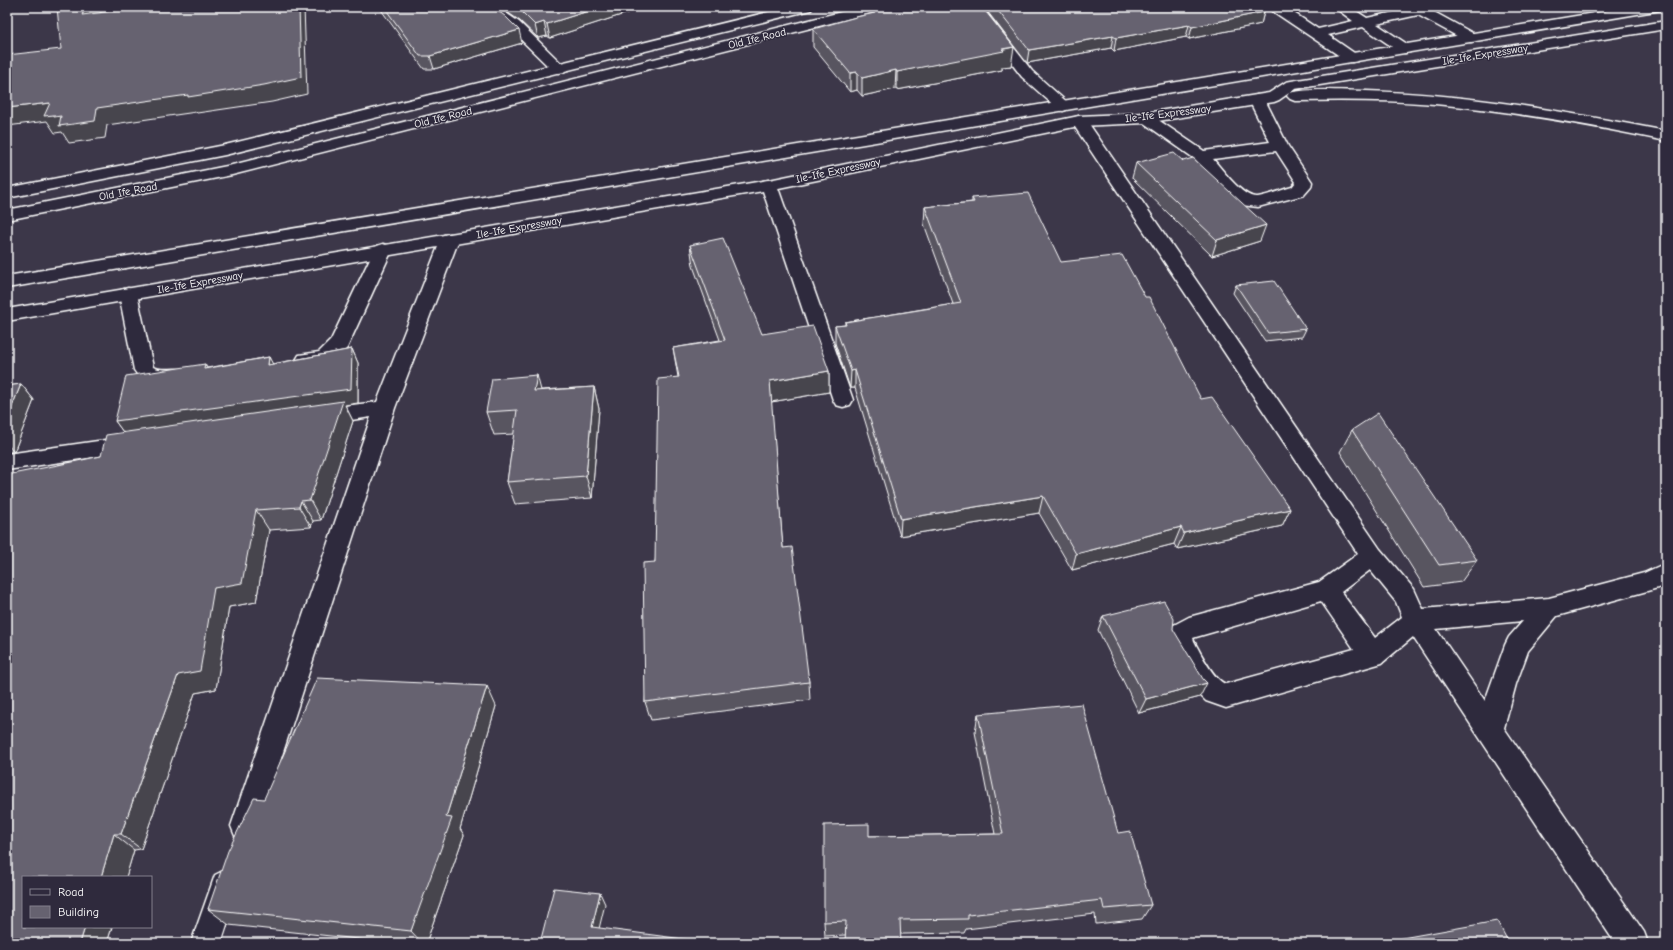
<svg xmlns="http://www.w3.org/2000/svg" width="1673" height="950" font-family="'Comic Neue',sans-serif">
	<style>
		.lines { fill: none; stroke-linecap: round; stroke-linejoin: round }
		.minor-casing { stroke: #fff; stroke-width: 3 }
		.major-casing { stroke: #fff; stroke-width: 3 }
		.highway-casing { stroke: #fff; stroke-width: 3 }
		.minor { fill: #2f2a3d; fill-rule: evenodd }
		.major { fill: #2f2a3d; fill-rule: evenodd }
		.highway { fill: #2f2a3d; fill-rule: evenodd }
		.wall { fill: #585460; stroke: #fff }
		.shaded-wall { fill: #47454e; stroke: #fff }
		.building { fill: #666270; stroke: #fff }
		.labels { text-anchor: middle; stroke-width: 3; stroke-linejoin: round; paint-order: stroke }
		.far-street-label { font-size: 11px; fill: #fff; stroke: #2f2a3d }
	</style>
	<rect width="100%" height="100%" fill="#3c3749"/>
	<filter id="ink" filterUnits="userSpaceOnUse"><feTurbulence type="fractalNoise" baseFrequency=".025" numOctaves="2"/><feDisplacementMap in="SourceGraphic" scale="8" xChannelSelector="R" yChannelSelector="G"/><feConvolveMatrix kernelMatrix="1 2 1 2 8 2 1 2 1" color-interpolation-filters="sRGB"/></filter>
	<g filter="url(#ink)">
		<g class="lines">
			<defs>
				<g id="minor">
					<path d="M481 7H497L519 22 564 66 566 69 564 72 559 73 554 72 509 28Z"/>
					<path d="M968 7H982L1032 71 1068 103 1071 106 1068 109 1063 111 1058 109 1022 77Z"/>
					<path d="M1269 7H1285L1318 29 1353 21 1334 7H1350L1367 18 1408 9 1407 7H1425L1476 35 1478 38 1476 41 1471 42 1466 41 1418 15 1377 24 1410 46 1412 49 1410 52 1405 53 1400 52 1363 27 1328 35 1357 55 1359 58 1357 61 1352 62 1347 61 1271 10Z"/>
					<path d="M1257 95 1262 97 1265 100 1288 146 1312 182 1311 187 1304 195 1258 207 1241 205 1232 200 1195 159 1141 121 1138 118 1141 115 1146 113 1151 115 1204 151 1270 142 1249 100 1252 97ZM1276 151 1296 182 1292 187C1281 190 1269 195 1258 197 1243 199 1223 170 1213 159Z"/>
					<path d="M1079 116 1085 118 1380 549 1414 589 1423 609 1549 598 1644 573 1666 563V584L1658 588 1557 616 1528 651 1516 684 1504 728 1644 932 1648 943H1615L1413 637 1382 663 1226 708 1206 701 1197 692 1168 643 1169 633 1172 626 1189 617 1319 582 1358 554 1071 121 1073 118ZM1370 570 1396 602 1402 617 1375 638 1341 592ZM1321 601 1354 649 1226 684C1214 681 1200 652 1194 641L1193 638 1196 637ZM1523 621 1509 637 1505 645 1485 701 1436 629Z"/>
					<path d="M769 180 775 181 777 185 853 400 850 405 843 407 836 405 833 400 761 185 763 181Z"/>
					<path d="M450 234 456 235 459 239 395 408 259 826 255 836 245 840 235 836 231 826 371 417 319 425 312 422 309 417 312 412 319 409 377 402 441 239 444 235Z"/>
					<path d="M383 244 389 246 392 250 347 348C336 362 317 370 299 365L296 360 299 355 319 352 331 340 374 250 377 246Z"/>
					<path d="M128 288 135 290 137 294 153 367C162 372 174 367 184 370L187 375 184 380C168 385 144 387 134 370L119 294 121 290Z"/>
					<path d="M133 436 141 438 144 444 141 450 7 470V454Z"/>
					<path d="M225 870 235 875 240 885 221 943H191L215 875Z"/>
				</g>
				<g id="major">
					<path d="M789 7H813L811 10 225 155 7 198V188L225 145Z"/>
					<path d="M861 7H884L882 10 232 175 7 220V210L232 165Z"/>
				</g>
				<g id="highway">
					<path d="M1630 7H1662L1660 10 1655 11 7 288V276Z"/>
					<path d="M1666 21V29L1295 89 1290 93C1309 88 1345 91 1366 91 1467 94 1567 112 1666 131V141C1589 125 1513 111 1435 104 1388 100 1342 100 1295 101L1290 99 1287 96 1289 93 1279 100 1274 102 1146 123 1079 126 769 190 7 321V309L769 180 1079 116 1146 113 1269 93 1286 82 1291 81Z"/>
				</g>
			</defs>
			<use href="#minor" class="minor-casing"/>
			<use href="#major" class="major-casing"/>
			<use href="#highway" class="highway-casing"/>
			<use href="#minor" class="minor"/>
			<use href="#major" class="major"/>
			<use href="#highway" class="highway"/>
		</g>
		<g class="wall">
			<path d="M379 7H492L522 43 434 69H424Z"/>
			<path d="M500 7H646L550 38 547 36 538 38 520 21Z"/>
			<path d="M984 7H1255L1264 12 1261 24 1189 39 1186 37 1114 51 1111 48 1027 63Z"/>
			<path d="M872 11 1011 66 1002 67V70L897 90 895 89 862 96 857 90 850 92 813 47V29L872 14Z"/>
			<path d="M1183 161 1260 241 1212 256 1132 178 1136 163Z"/>
			<path d="M972 198 1061 262 1201 399 1290 509 1282 526 1177 549 1174 544 1072 570 1039 513 900 536 855 388H850L835 343V326L845 325V322L953 304 924 224 925 207 972 202Z"/>
			<path d="M690 245 762 334 829 371V392L771 402 783 548 809 682 810 700 651 720 645 702 655 562 678 377 673 348 720 340 693 266Z"/>
			<path d="M1236 285 1306 329 1302 337 1265 341 1233 293Z"/>
			<path d="M352 349 358 363V403L345 405 353 421 321 520 313 521 311 527 269 530 256 602 229 607 216 689 195 693 141 849 134 850 126 877H23L112 927 107 943H7L58 465 101 456 123 432 115 421 205 364 207 368 269 357 272 364Z"/>
			<path d="M21 384 34 400 14 452H7V386Z"/>
			<path d="M594 387 599 409 592 498 515 504 507 482 514 434 494 435 486 412 541 390Z"/>
			<path d="M1352 430 1477 560 1461 582 1424 587 1340 452Z"/>
			<path d="M1103 616 1173 629 1200 697 1139 713 1098 630Z"/>
			<path d="M496 706 460 829 464 835 426 943H395L229 925 208 909 264 799Z"/>
			<path d="M978 714 1118 833 1151 905 1142 919 1096 924 1095 914 966 929 964 933 845 935 825 936 824 922 869 836 995 834 975 732Z"/>
			<path d="M1391 940 1509 943H1387Z"/>
		</g>
		<g class="shaded-wall">
			<path d="M86 7H103L91 31 82 15Z"/>
			<path d="M299 7H304L307 94 272 102 197 113 196 112 107 125 105 138 69 143 62 132 55 133 47 121 7 126V108L50 103 61 116 97 108Z"/>
			<path d="M601 7H646L550 38 547 24Z"/>
			<path d="M1264 12 1261 24 1189 39 1192 27Z"/>
			<path d="M544 22 547 36 538 38 535 25Z"/>
			<path d="M1189 25 1186 37 1114 51 1116 38Z"/>
			<path d="M519 30 522 43 434 69 430 56Z"/>
			<path d="M1113 36 1111 48 1027 63 1029 50Z"/>
			<path d="M1014 47 1011 66 1002 67V70L897 90V72Z"/>
			<path d="M896 70 895 89 862 96V78Z"/>
			<path d="M857 72V90L850 92V73Z"/>
			<path d="M1266 225 1260 241 1212 256 1217 240Z"/>
			<path d="M352 349 358 363V403L345 405 353 421 321 520 310 500 126 436 115 421Z"/>
			<path d="M269 357 277 372 268 365Z"/>
			<path d="M855 370V388H850L851 371Z"/>
			<path d="M829 371V392L771 402 770 381Z"/>
			<path d="M537 375 543 398 534 391Z"/>
			<path d="M21 384 34 400 14 452 7 444V419Z"/>
			<path d="M594 387 599 409 592 498 586 476Z"/>
			<path d="M1043 496 1039 513 900 536 901 519Z"/>
			<path d="M301 501 313 521 311 527 299 507Z"/>
			<path d="M1290 509 1282 526 1177 549 1184 533Z"/>
			<path d="M256 510 269 530 256 602 229 607 216 689 195 693 141 849 121 834 178 675 214 588Z"/>
			<path d="M1181 527 1174 544 1072 570 1076 554Z"/>
			<path d="M1207 683 1200 697 1139 713 1146 699Z"/>
			<path d="M487 686 496 706 460 829 464 835 426 943H422L411 931 446 817Z"/>
			<path d="M114 834 134 850 126 877H101Z"/>
			<path d="M600 893 605 904 597 937 592 927Z"/>
			<path d="M85 927H112L107 943H80Z"/>
		</g>
		<g class="building">
			<path d="M57 7H86L82 15 145 7H299L301 77 264 85 188 97V95L97 108 95 121 59 126 61 116 54 117V115L44 116 50 103 7 108V55L61 49Z"/>
			<path d="M384 7H492L505 16 519 30 430 56H420Z"/>
			<path d="M517 7H601L547 24 544 22 535 25Z"/>
			<path d="M892 7H982L1014 47 1002 49 1004 51 897 72 896 70 862 78 857 72 850 73 813 29 856 17 875 13 872 11Z"/>
			<path d="M995 7H1255L1264 12 1192 27 1189 25 1116 38 1113 36 1029 50Z"/>
			<path d="M1174 153 1183 161 1193 158 1266 225 1217 240 1136 163Z"/>
			<path d="M1028 193 1061 262 1122 255 1145 297H1149L1201 399 1212 397 1290 509 1184 533 1181 527 1076 554 1043 496 901 519 855 370 851 371 835 326 846 325 845 322 961 303 925 207 974 202 972 198Z"/>
			<path d="M723 238 762 334 813 326 829 371 770 381 783 548 792 547 809 682 645 702 643 563 655 562 658 379 679 377 673 348 725 340 690 245Z"/>
			<path d="M1274 281 1306 329 1268 333 1236 285Z"/>
			<path d="M352 349 351 389 115 421 126 376 205 364 204 369 269 357 268 365Z"/>
			<path d="M537 375 534 391 594 387 586 476 507 482 517 410 486 412 492 379Z"/>
			<path d="M21 384 7 419V386Z"/>
			<path d="M343 401 310 500 301 501 299 507 256 510 242 583 214 588 200 671 178 675 121 834H114L101 877H23V927H85L80 943H7V475L58 465 101 456 106 435Z"/>
			<path d="M1378 413 1477 560 1439 565 1352 430Z"/>
			<path d="M1164 601 1174 619 1173 629 1203 679 1207 683 1146 699 1103 616Z"/>
			<path d="M317 678 487 686 446 817 452 818 411 931 208 909 228 851 254 798 264 799Z"/>
			<path d="M1082 704 1118 833 1130 831 1151 905 1104 909 1102 900 968 915V919L900 920 901 943H845L846 921 824 922V825L869 824V836L1003 834 978 714Z"/>
			<path d="M554 888 600 893 592 927 691 940 690 943H540Z"/>
			<path d="M1497 921 1509 943H1390H1393L1391 940Z"/>
		</g>
	</g>
	<g class="labels">
		<g class="far-street-label">
			<text transform="translate(757 38) rotate(-14)" y="4">Old Ife Road</text>
			<text transform="translate(1485 54) rotate(-9)" y="4">Ile-Ife Expressway</text>
			<text transform="translate(1168 113) rotate(-7)" y="4">Ile-Ife Expressway</text>
			<text transform="translate(443 117) rotate(-14)" y="4">Old Ife Road</text>
			<text transform="translate(838 170) rotate(-12)" y="4">Ile-Ife Expressway</text>
			<text transform="translate(128 191) rotate(-11)" y="4">Old Ife Road</text>
			<text transform="translate(519 227) rotate(-10)" y="4">Ile-Ife Expressway</text>
			<text transform="translate(200 282) rotate(-10)" y="4">Ile-Ife Expressway</text>
		</g>
	</g>
	<rect width="1673" height="950" fill="none" stroke="#2f2a3d" stroke-width="24"/>
	<rect x="12" y="12" width="1649" height="926" fill="none" stroke="#fff" stroke-width="1.5" filter="url(#ink)"/>
	<rect x="22" y="876" width="130" height="52" fill="#2f2a3d" stroke="#827f8b"/>
	<rect x="30" y="889" width="20" height="6" fill="#2f2a3d" stroke="#827f8b"/>
	<text x="58" y="896" font-size="12" fill="#ffffff">Road</text>
	<rect x="30" y="906" width="20" height="12" fill="#666270" stroke="#827f8b"/>
	<text x="58" y="916" font-size="12" fill="#ffffff">Building</text>
</svg>
